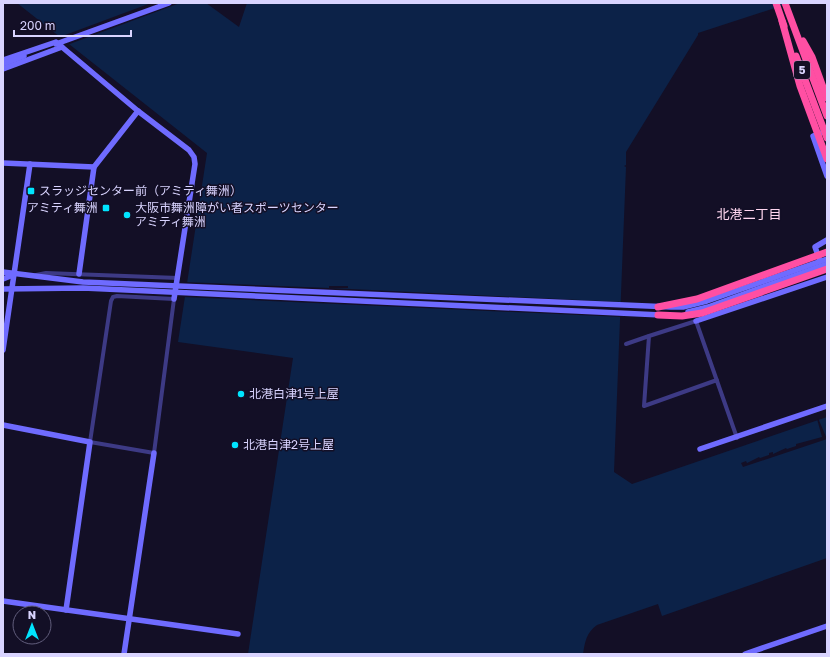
<svg xmlns="http://www.w3.org/2000/svg" width="830" height="657" font-family="'Golos Text','Noto Sans JP',sans-serif">
	<style>
		.water { fill: #0c2248 }
		.pier { fill: #130f26 }
		.lines { fill: none; stroke-linecap: round; stroke-linejoin: round }
		.street { stroke: #3d3a85; stroke-width: 4 }
		.secondary { stroke: #6f6bff; stroke-width: 5.5 }
		.highway { stroke: #ff4fa3; stroke-width: 7 }
		.poi-dot { fill: #00e5ff; stroke: #130f26; stroke-width: 1.5 }
		.labels { text-anchor: middle; stroke-width: 3; stroke-linejoin: round; paint-order: stroke }
		.shield { fill: #130f26; stroke: #9e99be; stroke-width: 1 }
		.shield-label { font-size: 11px; font-weight: bold; fill: #d9d4ff }
		.poi-label { font-size: 12px; fill: #d9d4ff; stroke: #130f26; text-anchor: start }
		.neighbourhood-label { font-size: 13px; fill: #ffd6f0; stroke: #130f26 }
	</style>
	<rect width="100%" height="100%" fill="#130f26"/>
	<path class="water" d="M17 3H206L239 27 247 3H790L698 33V35L626 152V165L624 166 626 167 614 472 632 484 827 417V558L662 616 658 604 597 625C586 633 585 642 583 654H248L293 358 178 342 207 153Z"/>
	<g class="pier">
		<path d="M151 3H180L67 45 57 38Z"/>
		<path d="M185 282 329 288V286H348V288H330L622 302V317L183 297Z"/>
		<path d="M818 418 827 439 743 467 741 463 746 461 747 463 759 457 760 458 769 455V453L773 452V454L786 448 787 449 796 446V444L822 437 817 419Z"/>
	</g>
	<g class="lines">
		<g class="street">
			<path d="M36 275 46 273 178 278"/>
			<path d="M117 296 174 299 154 453 90 442 111 301 113 297Z"/>
			<path d="M626 344 649 336"/>
			<path d="M717 380 644 406 649 336 696 321 737 438"/>
		</g>
		<g class="secondary">
			<path d="M56 44 169 3"/>
			<path d="M3 60 56 42 138 111 189 150 194 157 195 164 174 299"/>
			<path d="M3 64 24 56"/>
			<path d="M3 69 62 47"/>
			<path d="M821 133 813 136 827 176"/>
			<path d="M3 163 94 167"/>
			<path d="M819 258 815 247 827 240"/>
			<path d="M3 272 83 282 671 307H683L707 301 827 259"/>
			<path d="M79 274 94 167 138 111"/>
			<path d="M3 279 13 275"/>
			<path d="M3 289 83 288 661 315"/>
			<path d="M688 312 708 307 827 264"/>
			<path d="M696 321 827 277"/>
			<path d="M3 350 30 164"/>
			<path d="M3 425 90 442 66 610"/>
			<path d="M700 449 827 406"/>
			<path d="M3 601 238 634"/>
			<path d="M124 654 154 453"/>
			<path d="M745 654 827 626"/>
		</g>
		<g class="highway">
			<path d="M776 3 784 26"/>
			<path d="M785 3 827 116"/>
			<path d="M782 21 800 86 827 159"/>
			<path d="M803 41 812 57 827 98"/>
			<path d="M796 56 827 138"/>
			<path d="M658 307 697 299 827 252"/>
			<path d="M658 315 682 316 702 313 827 269"/>
		</g>
	</g>
	<g class="poi-dot">
		<rect x="27" y="187" width="8" height="8" rx="2"/>
		<rect x="102" y="204" width="8" height="8" rx="2"/>
		<circle cx="127" cy="215" r="4"/>
		<circle cx="241" cy="394" r="4"/>
		<circle cx="235" cy="445" r="4"/>
	</g>
	<g class="labels">
		<rect class="shield" x="794" y="61" width="16" height="18" rx="3"/>
		<g class="shield-label">
			<text x="802" y="74">5</text>
		</g>
		<g class="poi-label">
			<text x="39" y="195">スラッジセンター前（アミティ舞洲）</text>
			<text x="98" y="212" text-anchor="end">アミティ舞洲</text>
			<text x="135" y="212">大阪市舞洲障がい者スポーツセンター<tspan x="135" dy="14">アミティ舞洲</tspan></text>
			<text x="249" y="398">北港白津1号上屋</text>
			<text x="243" y="449">北港白津2号上屋</text>
		</g>
		<g class="neighbourhood-label">
			<text x="749" y="219">北港二丁目</text>
		</g>
	</g>
	<rect width="830" height="657" fill="none" stroke="#d9d4ff" stroke-width="8"/>
	<g transform="translate(32 625)"><circle r="19" fill="#130f26" stroke="#625e7d"/>
	<path d="M0-3L7 15L0 10L-7 15Z" fill="#00e5ff"/>
	<text y="-6" font-size="11" font-weight="bold" text-anchor="middle" fill="#d9d4ff">N</text>
	</g>
	<path d="M14 30v6h117v-6" fill="none" stroke="#d9d4ff" stroke-width="2"/>
	<text x="20" y="30" font-size="12" fill="#d9d4ff" stroke="#130f26" stroke-width="3" paint-order="stroke">200 m</text>
</svg>
